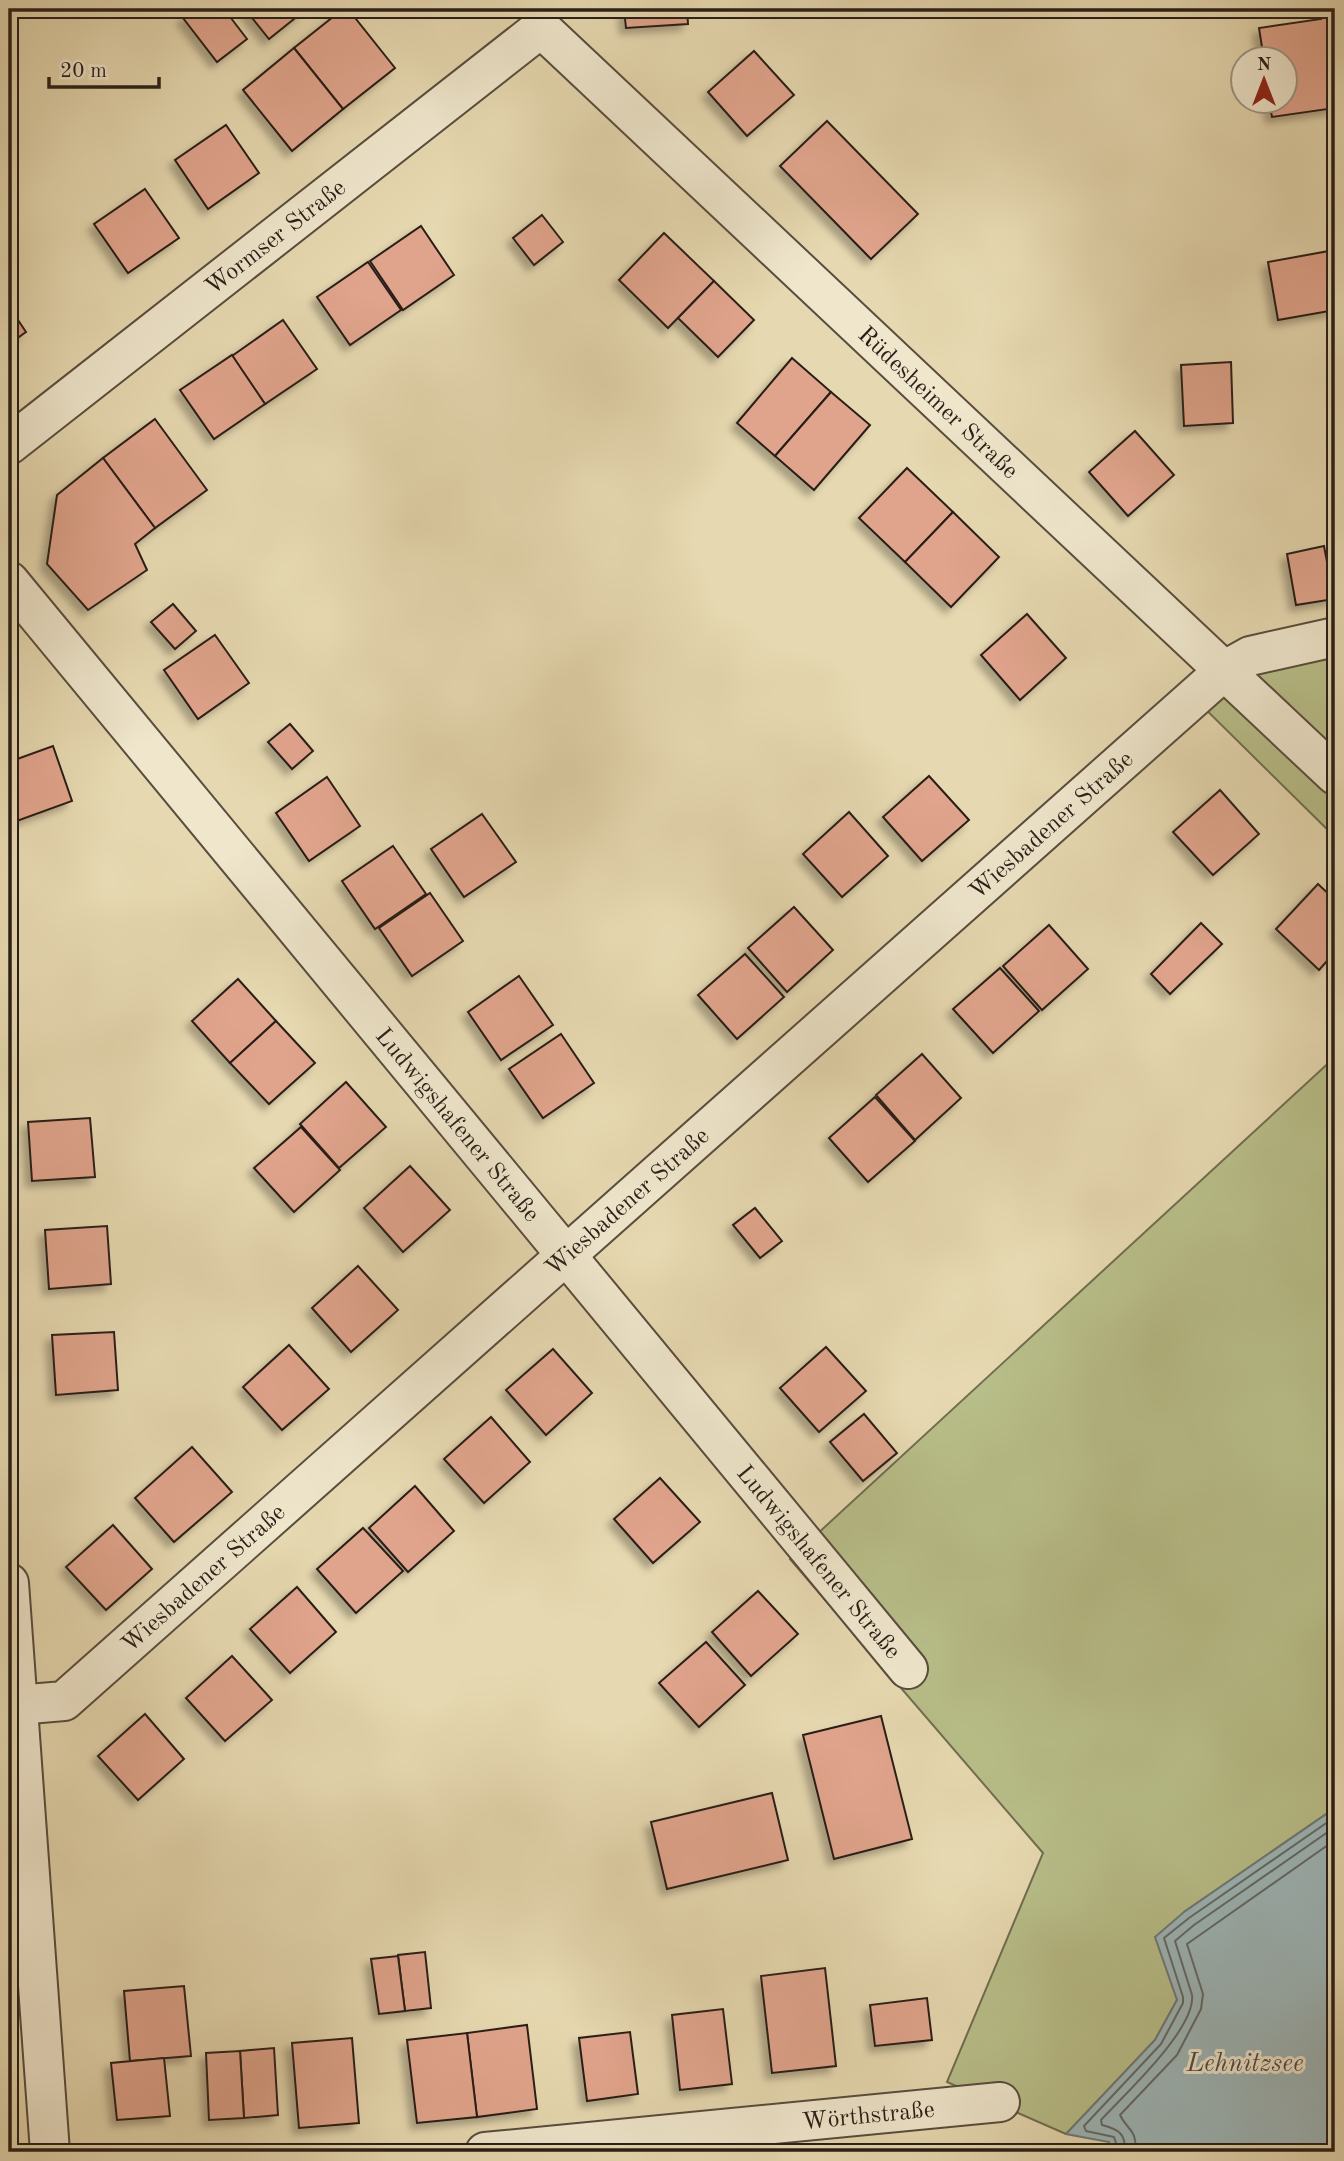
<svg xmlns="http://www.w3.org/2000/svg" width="1344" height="2161" font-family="'Old Standard TT',serif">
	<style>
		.green { fill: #b8be89; stroke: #706e50; stroke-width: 2 }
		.water { fill: #9db6b8; stroke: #6f7a78; stroke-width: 2 }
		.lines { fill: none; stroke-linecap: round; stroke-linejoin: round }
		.shore { stroke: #636a68; stroke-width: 2 }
		.building { fill: #e0a48c; stroke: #291f18; stroke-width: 2; filter: url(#shadow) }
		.minor-casing { stroke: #584d3e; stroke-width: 42 }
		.minor { stroke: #efe6cc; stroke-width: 38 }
		.labels { text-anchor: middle; stroke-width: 6; stroke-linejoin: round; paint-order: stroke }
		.street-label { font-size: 24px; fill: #291f18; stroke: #efe6cc }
		.water-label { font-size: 26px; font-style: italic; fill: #4c4c48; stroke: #efe6cc }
	</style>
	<defs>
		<filter id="shadow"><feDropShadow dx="-6" dy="6" stdDeviation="3.5" flood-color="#0004"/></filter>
	</defs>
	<rect width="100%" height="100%" fill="#e6d8b0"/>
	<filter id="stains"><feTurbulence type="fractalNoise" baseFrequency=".00286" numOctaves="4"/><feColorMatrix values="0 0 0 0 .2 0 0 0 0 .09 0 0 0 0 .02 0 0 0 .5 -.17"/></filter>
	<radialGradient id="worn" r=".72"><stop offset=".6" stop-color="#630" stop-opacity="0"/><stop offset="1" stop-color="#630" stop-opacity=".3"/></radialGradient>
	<g class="green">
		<path d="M1335 636V837L1187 691Z"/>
		<path d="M1335 1057V1808L1184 1912 1177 2000 1155 2040 1066 2134 947 2082 1043 1853 790 1559Z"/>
	</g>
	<path class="water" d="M1335 1808V2152H1108L1109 2142 1066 2134 1155 2040 1177 2000 1155 1937 1184 1912Z"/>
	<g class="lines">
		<g class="shore">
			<path d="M1115 2152 1116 2143 1114 2137 1086 2131 1084 2126 1161 2044 1183 2003V1997L1164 1938 1189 1918 1335 1817"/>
			<path d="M1124 2152C1127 2134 1118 2129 1102 2125L1101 2120C1124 2095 1196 2029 1192 1995L1175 1941 1194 1925 1335 1827"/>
			<path d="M1135 2152C1138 2130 1127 2130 1120 2115L1177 2055 1201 2009 1203 1994 1187 1944 1335 1840"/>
		</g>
	</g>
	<g class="building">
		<path d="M195 9H224L247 39 217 62 183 18Z"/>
		<path d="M245 9H302L304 11 269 39Z"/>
		<path d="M343 9H348L395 68 343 109 294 48Z"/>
		<path d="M624 9H687L688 24 626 28Z"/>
		<path d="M1319 9H1335V108L1272 117 1269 102H1284V60H1264L1259 28 1321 19Z"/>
		<path d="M294 48 343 109 292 151 243 90Z"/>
		<path d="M754 51 794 95 747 136 708 92Z"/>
		<path d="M827 121 918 214 871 259 780 166Z"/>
		<path d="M226 125 259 173 208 209 175 160Z"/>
		<path d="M145 189 179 238 128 273 94 224Z"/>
		<path d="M542 215 563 242 534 265 513 238Z"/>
		<path d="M421 226 454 275 403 310 370 261Z"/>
		<path d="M664 233 714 281 668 328 619 280Z"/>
		<path d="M1329 251 1335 286V310L1278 320 1268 262Z"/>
		<path d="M368 262 401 310 350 345 317 297Z"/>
		<path d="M714 281 754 320 718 357 678 318Z"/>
		<path d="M10 308 26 332 9 344V309Z"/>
		<path d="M283 320 317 369 265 404 232 356Z"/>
		<path d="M232 355 265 404 214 439 180 390Z"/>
		<path d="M792 358 831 392 775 456 737 423Z"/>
		<path d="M1231 362 1233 423 1184 426 1181 365Z"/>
		<path d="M831 392 870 425 814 490 775 456Z"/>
		<path d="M155 419 207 490 155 528 103 458Z"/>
		<path d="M1135 431 1174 475 1128 516 1089 472Z"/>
		<path d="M103 458 155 528 135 544 147 570 88 610 47 564 57 495Z"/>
		<path d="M907 468 953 512 905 562 859 518Z"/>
		<path d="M953 512 999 557 951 607 905 562Z"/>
		<path d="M1324 546 1334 599 1296 605 1287 554Z"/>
		<path d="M173 604 196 631 175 649 151 622Z"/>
		<path d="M1027 614 1066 658 1020 700 981 655Z"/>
		<path d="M215 635 249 683 198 719 164 670Z"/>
		<path d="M290 724 313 751 292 769 268 742Z"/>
		<path d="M53 746 72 801 14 822 9 808V762Z"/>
		<path d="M929 776 969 820 922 861 883 817Z"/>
		<path d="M327 777 360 826 309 861 276 813Z"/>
		<path d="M1220 790 1259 834 1213 875 1173 832Z"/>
		<path d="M849 812 888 856 842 897 803 854Z"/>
		<path d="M482 814 516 862 464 897 431 849Z"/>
		<path d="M393 846 426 894 375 929 342 881Z"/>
		<path d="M1318 884 1335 900V952L1319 970 1276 929Z"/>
		<path d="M430 893 463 941 412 976 379 928Z"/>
		<path d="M794 907 833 950 787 992 748 948Z"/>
		<path d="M1201 923 1222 944 1170 994 1151 974Z"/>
		<path d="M1049 925 1088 969 1042 1010 1003 966Z"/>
		<path d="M745 954 784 997 737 1039 698 995Z"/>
		<path d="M1000 968 1039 1011 993 1053 953 1009Z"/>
		<path d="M519 976 553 1025 501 1060 468 1012Z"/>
		<path d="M238 979 276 1021 230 1063 192 1021Z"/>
		<path d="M276 1021 315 1063 269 1104 230 1063Z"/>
		<path d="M561 1034 594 1083 543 1118 509 1069Z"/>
		<path d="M922 1054 961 1098 915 1140 876 1095Z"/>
		<path d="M346 1082 386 1127 339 1168 300 1124Z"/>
		<path d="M875 1097 915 1141 868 1182 829 1138Z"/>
		<path d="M90 1118 95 1177 32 1181 28 1122Z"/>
		<path d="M301 1127 340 1170 294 1212 254 1168Z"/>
		<path d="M410 1166 450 1210 403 1252 364 1208Z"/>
		<path d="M755 1208 782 1241 760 1258 733 1225Z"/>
		<path d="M107 1226 111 1284 49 1289 45 1230Z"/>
		<path d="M358 1266 398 1310 351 1352 312 1308Z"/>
		<path d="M114 1332 118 1390 56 1395 52 1335Z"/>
		<path d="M289 1345 329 1389 282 1430 243 1387Z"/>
		<path d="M826 1347 866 1391 819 1432 780 1388Z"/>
		<path d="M553 1349 592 1393 546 1435 506 1390Z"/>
		<path d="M864 1414 897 1453 863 1481 830 1442Z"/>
		<path d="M491 1417 530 1462 484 1503 444 1459Z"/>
		<path d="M192 1447 232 1492 174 1542 135 1498Z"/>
		<path d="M660 1478 700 1522 653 1563 614 1519Z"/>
		<path d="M415 1486 454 1531 408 1572 369 1528Z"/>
		<path d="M113 1525 152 1569 106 1610 66 1567Z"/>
		<path d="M363 1528 403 1571 356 1613 317 1569Z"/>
		<path d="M297 1587 336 1632 290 1673 250 1629Z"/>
		<path d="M758 1591 798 1634 751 1676 712 1632Z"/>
		<path d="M706 1642 745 1685 699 1727 659 1683Z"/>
		<path d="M232 1656 272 1700 225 1741 186 1698Z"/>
		<path d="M145 1714 184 1759 138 1800 98 1756Z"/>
		<path d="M881 1716 912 1839 834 1859 803 1735Z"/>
		<path d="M772 1793 788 1860 667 1889 651 1822Z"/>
		<path d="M425 1952 431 2008 405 2011 398 1955Z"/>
		<path d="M398 1956 405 2011 379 2014 371 1959Z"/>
		<path d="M825 1968 836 2066 772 2073 761 1976Z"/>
		<path d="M184 1986 191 2056 130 2061 124 1991Z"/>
		<path d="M927 1998 932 2040 875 2046 870 2005Z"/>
		<path d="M723 2009 732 2084 680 2090 672 2015Z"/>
		<path d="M527 2025 537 2109 477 2117 467 2033Z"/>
		<path d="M630 2032 638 2094 587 2101 579 2038Z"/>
		<path d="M467 2033 477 2117 417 2123 407 2040Z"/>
		<path d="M352 2038 359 2123 299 2128 292 2043Z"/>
		<path d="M274 2048 278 2115 244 2118 240 2051Z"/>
		<path d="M240 2051 244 2118 209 2120 206 2053Z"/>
		<path d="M164 2058 170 2116 117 2120 111 2063Z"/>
	</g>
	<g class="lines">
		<defs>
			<g id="minor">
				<path id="s1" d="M541 28 1335 775"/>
				<path id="s2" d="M9 445 541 28"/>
				<path id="s3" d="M9 581 908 1669"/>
				<path d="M9 1583 50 2152"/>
				<path id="s4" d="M17 1705 64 1701 1225 670 1250 656 1335 637"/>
				<path id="s5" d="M485 2152 1000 2102"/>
			</g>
		</defs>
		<use href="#minor" class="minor-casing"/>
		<use href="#minor" class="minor"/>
	</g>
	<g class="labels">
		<g class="street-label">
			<text dy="8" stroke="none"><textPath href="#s2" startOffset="338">Wormser Straße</textPath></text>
			<text dy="8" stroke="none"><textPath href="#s1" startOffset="546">Rüdesheimer Straße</textPath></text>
			<text dy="8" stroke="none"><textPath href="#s4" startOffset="1367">Wiesbadener Straße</textPath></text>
			<text dy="8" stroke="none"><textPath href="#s3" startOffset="705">Ludwigshafener Straße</textPath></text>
			<text dy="8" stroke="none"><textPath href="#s4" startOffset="800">Wiesbadener Straße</textPath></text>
			<text dy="8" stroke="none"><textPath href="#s3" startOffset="1272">Ludwigshafener Straße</textPath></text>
			<text dy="8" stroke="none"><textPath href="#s4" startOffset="233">Wiesbadener Straße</textPath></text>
			<text dy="8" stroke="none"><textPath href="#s5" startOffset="385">Wörthstraße</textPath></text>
		</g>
		<g class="water-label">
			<text x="1245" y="2071">Lehnitzsee</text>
		</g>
	</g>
	<rect width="1344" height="2161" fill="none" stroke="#e6d8b0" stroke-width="35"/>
	<rect x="10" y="10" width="1323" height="2140" fill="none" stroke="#291f18" stroke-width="3.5"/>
	<rect x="18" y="18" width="1309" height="2126" fill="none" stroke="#291f18" stroke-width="2"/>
	<g transform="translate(1264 80)"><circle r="33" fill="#efe6cc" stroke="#a09684" stroke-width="2"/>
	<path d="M0-5L12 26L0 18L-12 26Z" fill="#8f2418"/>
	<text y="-10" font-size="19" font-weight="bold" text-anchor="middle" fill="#291f18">N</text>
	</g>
	<path d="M49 77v10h110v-10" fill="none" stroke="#291f18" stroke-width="3.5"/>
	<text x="60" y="77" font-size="21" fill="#291f18" stroke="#efe6cc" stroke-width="5" paint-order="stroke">20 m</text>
	<rect width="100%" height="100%" filter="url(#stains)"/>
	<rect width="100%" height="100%" fill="url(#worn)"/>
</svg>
